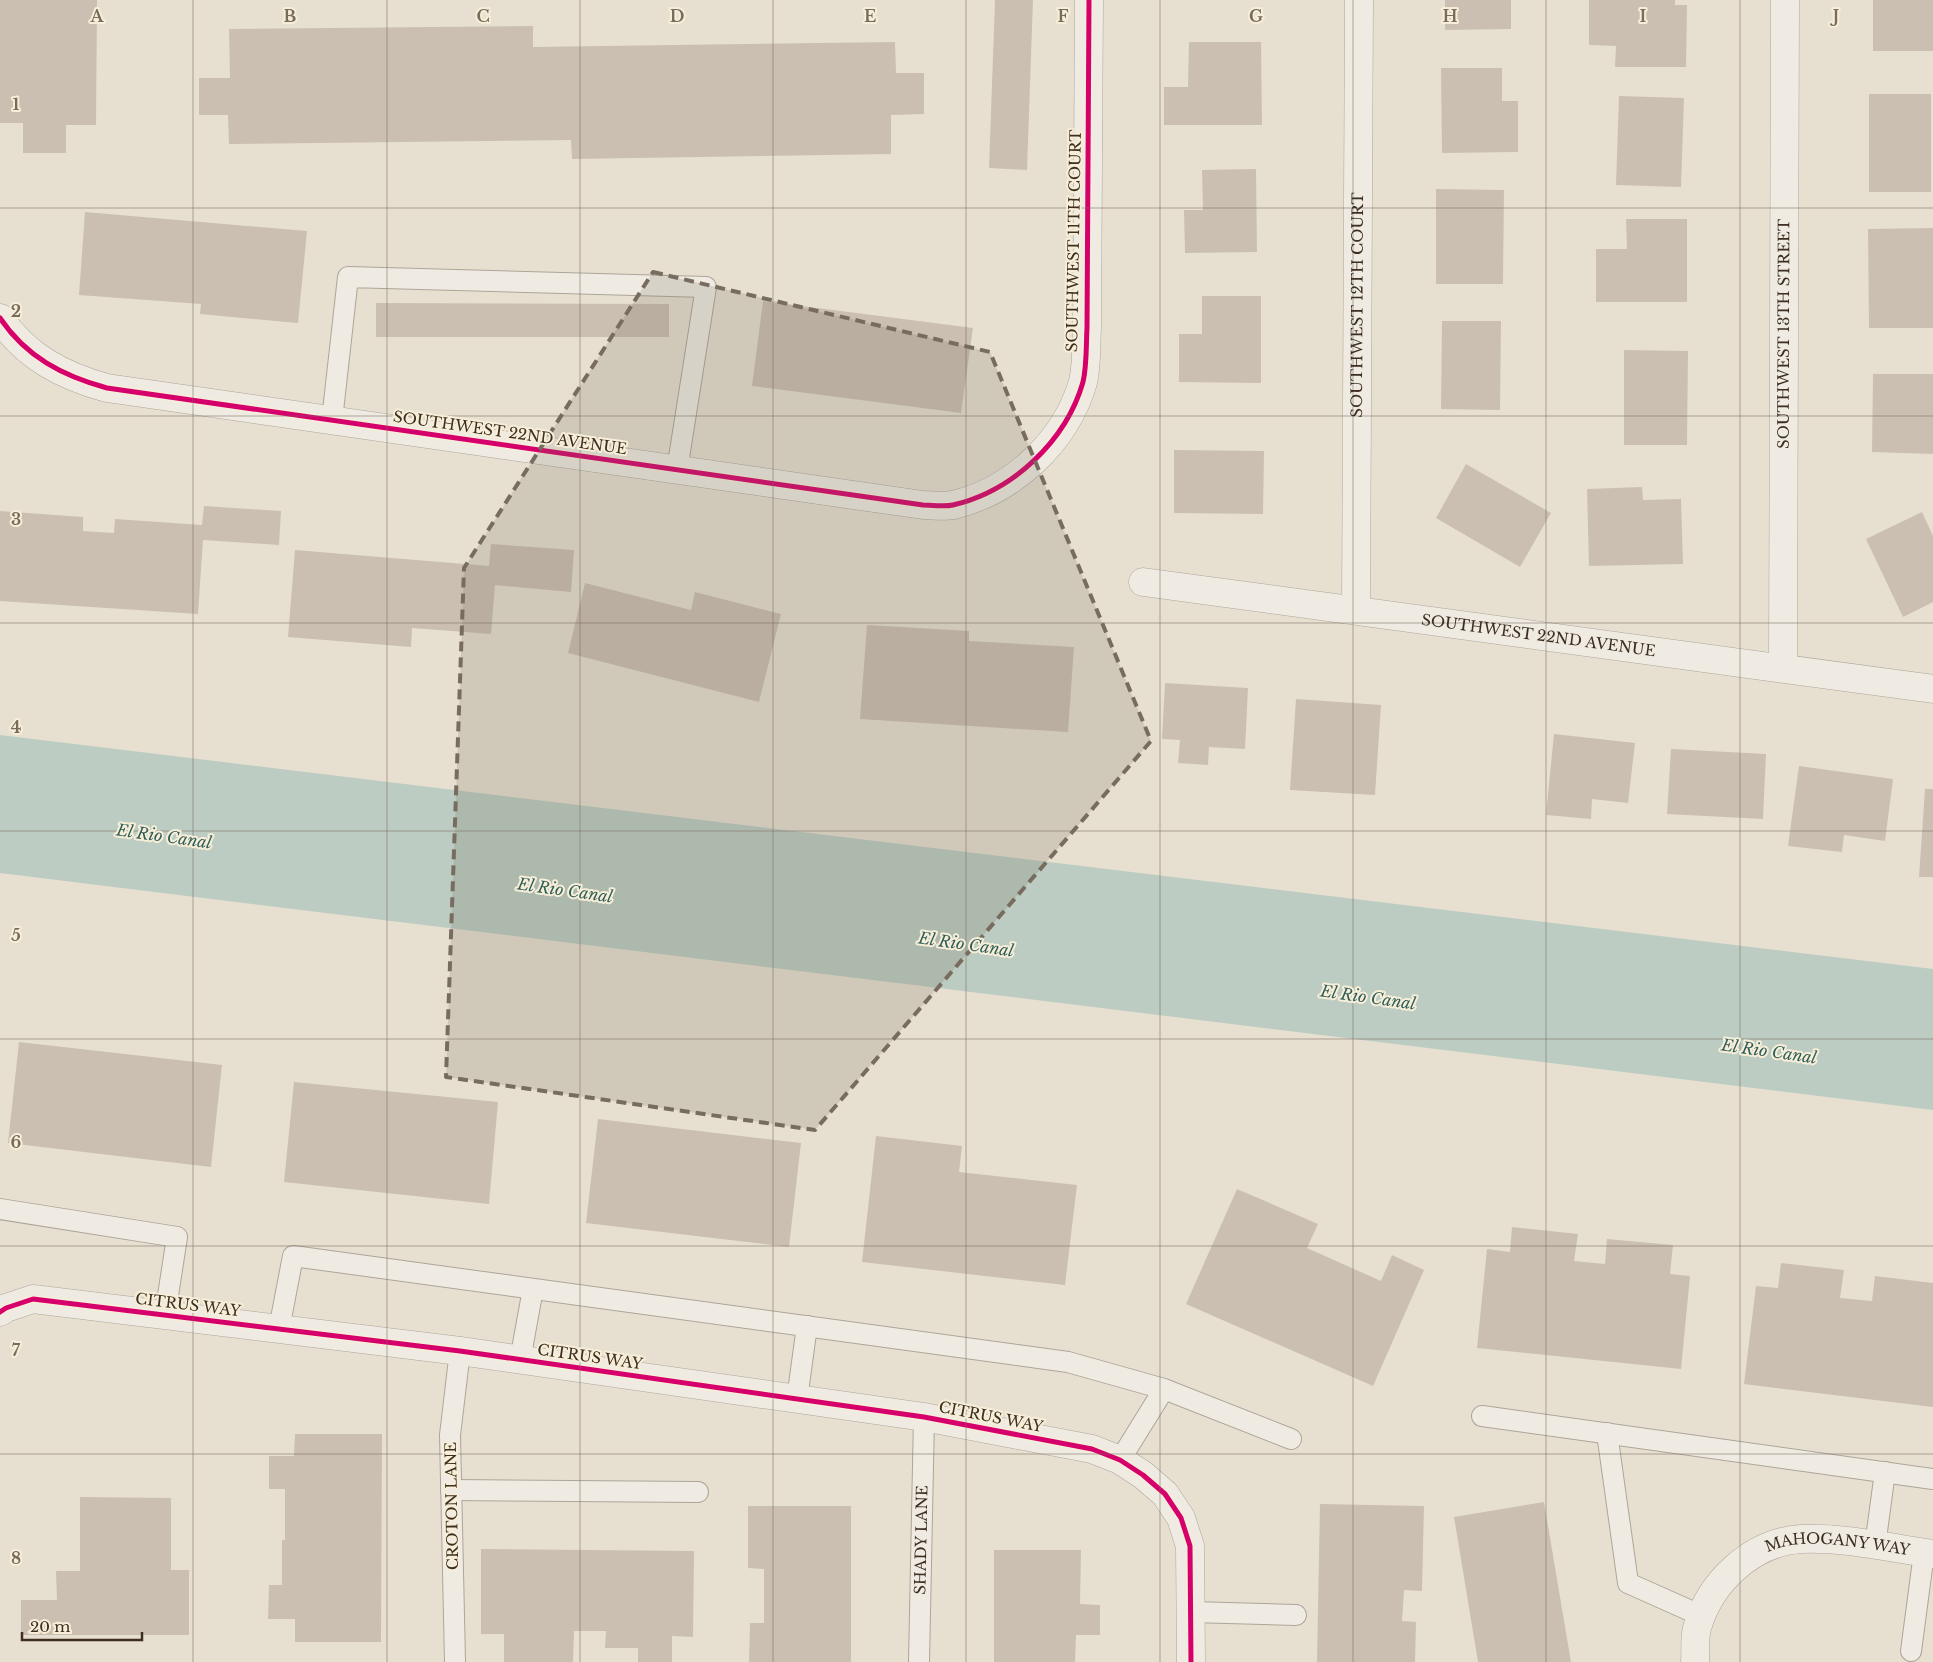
<svg xmlns="http://www.w3.org/2000/svg" width="1933" height="1662" font-family="'Libre Baskerville',serif">
	<style>
		.water { fill: #bcccc2 }
		.building { fill: #cbbfb2 }
		.lines { fill: none; stroke-linecap: round; stroke-linejoin: round }
		.lane-casing { stroke: #ada599; stroke-width: 22 }
		.street-casing { stroke: #ada599; stroke-width: 29 }
		.lane { stroke: #efebe3; stroke-width: 20 }
		.street { stroke: #efebe3; stroke-width: 28 }
		.cycleway-casing { stroke: #f7eed8; stroke-width: 8 }
		.cycleway { stroke: #d6006c; stroke-width: 5 }
		.marked { fill: #786c5e; fill-opacity: 0.2; stroke: #786c5e; stroke-width: 4; stroke-dasharray: 10 6; stroke-linejoin: round }
		.grid { fill: none; stroke: #786c5e; stroke-width: 1; stroke-opacity: 0.55 }
		.labels { text-anchor: middle; stroke-width: 4; stroke-linejoin: round; paint-order: stroke }
		.street-label { font-size: 15px; fill: #3d2e20; stroke: #f7eed8 }
		.water-label { font-size: 16px; font-style: italic; fill: #2f5d5a; stroke: #f7eed8 }
		.grid-label { font-size: 16px; text-anchor: middle; font-weight: bold; fill: #786c5e; stroke: #f7eed8; stroke-width: 4; stroke-linejoin: round; paint-order: stroke }
	</style>
	<rect width="100%" height="100%" fill="#e7e0d1"/>
	<path class="water" d="M0 735 1933 969V1110L0 873Z"/>
	<g class="building">
		<path d="M0 0H97L96 125H66V153H23V123H0Z"/>
		<path d="M995 0H1033L1027 170 989 168Z"/>
		<path d="M1445 0H1511V29L1445 30Z"/>
		<path d="M1589 0H1675V5H1687L1686 67H1615L1616 46 1589 45Z"/>
		<rect x="1873" y="0" width="60" height="51"/>
		<path d="M533 26V47L895 42 896 73H924V114L891 115V154L572 159 571 140 229 144 228 115H199V78H230L229 29Z"/>
		<path d="M1189 42H1261L1262 125H1164V87H1188Z"/>
		<path d="M1441 68H1502V101H1518V152L1442 153Z"/>
		<rect x="1869" y="94" width="62" height="98"/>
		<path d="M1619 96 1684 98 1681 187 1616 185Z"/>
		<path d="M1256 169 1257 252 1185 253 1184 210H1203L1202 170Z"/>
		<path d="M1436 189 1504 190 1503 284H1436Z"/>
		<path d="M85 212 307 231 298 323 200 314 201 304 79 295Z"/>
		<path d="M1626 219H1687V302H1596V249H1627Z"/>
		<path d="M1933 228V328H1869L1868 229Z"/>
		<path d="M1202 296H1261V383L1179 382V334H1202Z"/>
		<path d="M763 301 973 328 961 413 752 386Z"/>
		<path d="M376 303 669 304V337H376Z"/>
		<path d="M1442 321H1501L1500 410 1441 409Z"/>
		<path d="M1624 350 1688 351 1687 445H1624Z"/>
		<path d="M1873 374H1933V454L1872 452Z"/>
		<path d="M1174 450 1264 451 1263 514 1174 513Z"/>
		<path d="M1466 464 1551 513 1520 567 1436 518Z"/>
		<path d="M1642 487 1643 500 1681 499 1683 564 1589 566 1587 489Z"/>
		<path d="M204 506 281 511 279 545 203 540 198 614 0 601V511L83 517V531L114 533 115 519 202 525Z"/>
		<path d="M1922 512 1933 536V602L1903 617 1866 539Z"/>
		<path d="M491 544 574 550 571 592 495 585 491 634 412 628 411 647 288 637 295 550 489 566Z"/>
		<path d="M585 583 691 610 695 592 781 614 759 702 568 653Z"/>
		<path d="M867 625 969 631V641L1074 647 1068 732 860 719Z"/>
		<path d="M1165 683 1248 688 1245 749 1209 747 1208 765 1178 763 1180 740 1162 739Z"/>
		<path d="M1296 699 1381 705 1375 795 1290 790Z"/>
		<path d="M1554 734 1635 743 1628 803 1592 799 1591 819 1546 815Z"/>
		<path d="M1671 749 1766 754 1763 819 1667 814Z"/>
		<path d="M1799 766 1893 779 1885 841 1844 835 1842 852 1788 846Z"/>
		<path d="M1925 789H1933V877H1919Z"/>
		<path d="M19 1042 222 1065 211 1167 8 1143Z"/>
		<path d="M294 1082 498 1102 489 1204 284 1182Z"/>
		<path d="M598 1119 801 1143 789 1247 586 1223Z"/>
		<path d="M876 1136 962 1146 959 1172 1077 1185 1065 1285 862 1262Z"/>
		<path d="M1237 1189 1318 1224 1307 1248 1381 1281 1392 1255 1424 1270 1373 1386 1186 1304Z"/>
		<path d="M1512 1227 1578 1234 1574 1261 1605 1264 1607 1239 1673 1245 1670 1274 1690 1276 1681 1369 1477 1348 1487 1249 1510 1252Z"/>
		<path d="M1781 1263 1844 1270 1840 1298 1872 1301 1875 1276 1933 1283V1407L1744 1384 1756 1286 1778 1288Z"/>
		<path d="M295 1434H382L381 1642H295V1619H268L269 1585H282V1540H285V1489H269V1456H294Z"/>
		<path d="M80 1497 171 1498V1570H189V1635H21V1600H57L56 1571H80Z"/>
		<path d="M1544 1502 1571 1662H1478L1454 1517Z"/>
		<path d="M1320 1504 1424 1506 1422 1591 1404 1590 1402 1621 1416 1622 1415 1662H1317Z"/>
		<path d="M748 1506H851V1662H749L750 1623H764V1569L748 1568Z"/>
		<path d="M481 1549 694 1551 693 1637 672 1636V1662H638V1648H605L606 1631H574L573 1662H504V1634H481Z"/>
		<path d="M994 1550H1081L1080 1604 1100 1605V1635H1076L1075 1662H994Z"/>
	</g>
	<g class="lines">
		<defs>
			<g id="lane">
				<path d="M332 420 348 277 706 287 677 470"/>
				<path d="M0 1209 177 1237 165 1315"/>
				<path d="M279 1329 293 1256 1068 1362 1164 1389 1291 1439"/>
				<path d="M520 1360 533 1289"/>
				<path d="M797 1399 807 1326"/>
				<path d="M1482 1416 1933 1479"/>
				<path d="M1607 1433 1628 1583 1702 1616"/>
				<path d="M1120 1460 1164 1389"/>
				<path d="M451 1490 698 1492"/>
				<path d="M1875 1546 1885 1472"/>
				<path d="M1191 1612 1296 1615"/>
				<path d="M1911 1651 1924 1553"/>
				<path d="M455 1662 450 1435 460 1351"/>
				<path id="s1" d="M919 1662 924 1417"/>
			</g>
			<g id="street">
				<path d="M0 318C26 357 63 376 107 388L923 505C932 505 944 507 953 505 1013 491 1066 441 1083 382 1087 365 1086 345 1087 328L1089 0"/>
				<path id="s2" d="M1143 582 1933 689"/>
				<path id="s3" d="M1356 609 1359 0"/>
				<path id="s4" d="M1783 668 1785 0"/>
				<path d="M0 1312 6 1308 33 1299 460 1351 924 1417 1092 1449 1120 1460 1143 1475 1165 1494 1181 1518 1190 1546 1191 1662"/>
				<path id="s5" d="M1695 1662C1696 1651 1694 1638 1697 1628 1710 1582 1752 1542 1801 1539 1844 1537 1890 1548 1933 1554"/>
			</g>
		</defs>
		<use href="#lane" class="lane-casing"/>
		<use href="#street" class="street-casing"/>
		<use href="#lane" class="lane"/>
		<use href="#street" class="street"/>
		<defs>
			<g id="cycleway">
				<path d="M0 318C26 357 63 376 107 388L923 505C932 505 944 507 953 505 1013 491 1066 441 1083 382 1087 365 1086 345 1087 328L1089 0"/>
				<path d="M0 1312 6 1308 33 1299 460 1351 924 1417 1092 1449 1120 1460 1143 1475 1165 1494 1181 1518 1190 1546 1191 1662"/>
			</g>
		</defs>
		<use href="#cycleway" class="cycleway-casing"/>
		<use href="#cycleway" class="cycleway"/>
	</g>
	<path class="marked" d="M653 272 990 352 1151 741 815 1130 446 1077 464 568Z"/>
	<path class="grid" d="M193 0V1662M387 0V1662M580 0V1662M773 0V1662M966 0V1662M1160 0V1662M1353 0V1662M1546 0V1662M1740 0V1662M0 208H1933M0 416H1933M0 623H1933M0 831H1933M0 1039H1933M0 1246H1933M0 1454H1933"/>
	<g class="labels">
		<g class="street-label">
			<text transform="translate(1074 241) rotate(-89)" y="5">SOUTHWEST 11TH COURT</text>
			<text dy="5" stroke="none"><textPath href="#s3" startOffset="304">SOUTHWEST 12TH COURT</textPath></text>
			<text dy="5" stroke="none"><textPath href="#s4" startOffset="334">SOUTHWEST 13TH STREET</textPath></text>
			<text transform="translate(510 433) rotate(8)" y="5">SOUTHWEST 22ND AVENUE</text>
			<text dy="5" stroke="none"><textPath href="#s2" startOffset="399">SOUTHWEST 22ND AVENUE</textPath></text>
			<text transform="translate(188 1305) rotate(7)" y="5">CITRUS WAY</text>
			<text transform="translate(590 1357) rotate(8)" y="5">CITRUS WAY</text>
			<text transform="translate(991 1417) rotate(11)" y="5">CITRUS WAY</text>
			<text transform="translate(452 1506) rotate(-91)" y="5">CROTON LANE</text>
			<text dy="5" stroke="none"><textPath href="#s1" startOffset="122">SHADY LANE</textPath></text>
			<text dy="5" stroke="none"><textPath href="#s5" startOffset="216">MAHOGANY WAY</textPath></text>
		</g>
		<g class="water-label">
			<text transform="translate(164 836) rotate(8)" y="6">El Rio Canal</text>
			<text transform="translate(565 890) rotate(8)" y="6">El Rio Canal</text>
			<text transform="translate(966 944) rotate(8)" y="6">El Rio Canal</text>
			<text transform="translate(1368 997) rotate(8)" y="6">El Rio Canal</text>
			<text transform="translate(1769 1051) rotate(8)" y="6">El Rio Canal</text>
		</g>
	</g>
	<g class="grid-label">
		<text x="97" y="22">A</text>
		<text x="290" y="22">B</text>
		<text x="483" y="22">C</text>
		<text x="677" y="22">D</text>
		<text x="870" y="22">E</text>
		<text x="1063" y="22">F</text>
		<text x="1256" y="22">G</text>
		<text x="1450" y="22">H</text>
		<text x="1643" y="22">I</text>
		<text x="1836" y="22">J</text>
		<text x="16" y="110">1</text>
		<text x="16" y="317">2</text>
		<text x="16" y="525">3</text>
		<text x="16" y="733">4</text>
		<text x="16" y="941">5</text>
		<text x="16" y="1148">6</text>
		<text x="16" y="1356">7</text>
		<text x="16" y="1564">8</text>
	</g>
	<path d="M22 1632v8h120v-8" fill="none" stroke="#3d2e20" stroke-width="2.5"/>
	<text x="30" y="1632" font-size="15" fill="#3d2e20" stroke="#f7eed8" stroke-width="4" paint-order="stroke">20 m</text>
</svg>
